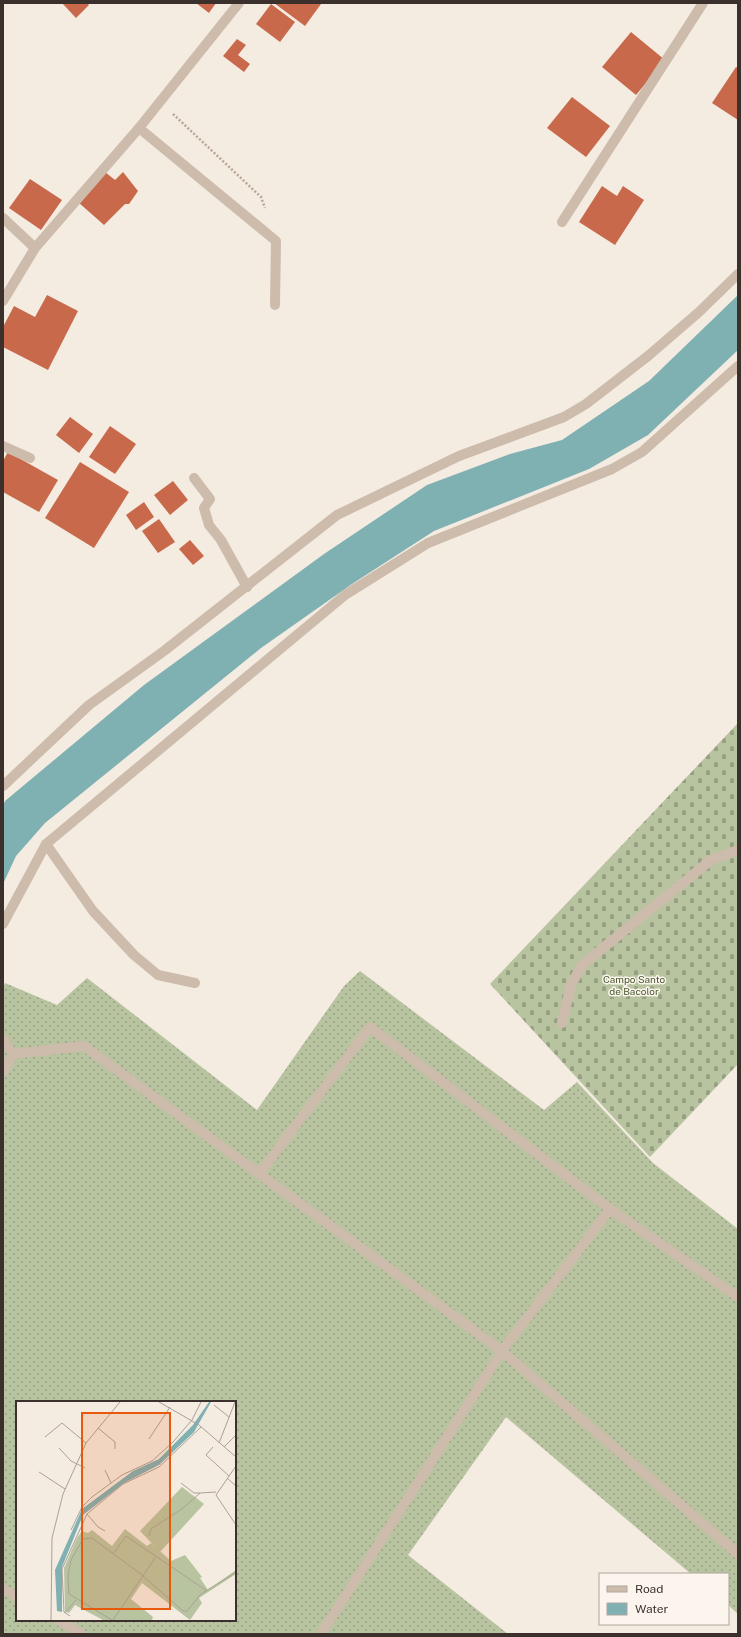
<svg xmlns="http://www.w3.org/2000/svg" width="741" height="1637" font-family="'Public Sans',sans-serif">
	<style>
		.grass { fill: url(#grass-dots); fill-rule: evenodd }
		.cemetery { fill: url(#cemetery-stones) }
		.water { fill: #7fb0b2 }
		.building { fill: #c8694b }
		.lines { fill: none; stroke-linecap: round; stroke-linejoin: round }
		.path { stroke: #b9a596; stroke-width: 2.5; stroke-dasharray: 2 2; stroke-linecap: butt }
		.lane { stroke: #cdbbac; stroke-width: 10 }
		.street { stroke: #cdbbac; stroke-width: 10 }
		.labels { text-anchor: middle; stroke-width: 3; stroke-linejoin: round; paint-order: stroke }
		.park-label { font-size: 10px; fill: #4a5a2e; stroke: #fbf5ee }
		.inset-road { fill: none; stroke: #aaa098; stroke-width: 1 }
		.view { fill: #e8590c; fill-opacity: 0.15; stroke: #e8590c; stroke-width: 2 }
		.inset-edge { fill: none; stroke: #3b302b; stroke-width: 2 }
	</style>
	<defs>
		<pattern id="grass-dots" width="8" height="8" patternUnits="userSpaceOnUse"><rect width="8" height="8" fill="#b8c4a0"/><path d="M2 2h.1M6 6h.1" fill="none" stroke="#97a083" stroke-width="1.8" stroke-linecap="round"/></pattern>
		<pattern id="cemetery-stones" width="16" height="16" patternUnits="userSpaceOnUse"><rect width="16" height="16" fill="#b8c4a0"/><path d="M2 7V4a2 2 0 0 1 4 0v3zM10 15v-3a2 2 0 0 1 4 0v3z" fill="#97a083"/></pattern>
	</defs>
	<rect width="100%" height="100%" fill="#f4ebe1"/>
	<path class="grass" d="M360 971 544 1110 577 1082 653 1163 738 1229V1614L728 1605V1574H691L506 1417 408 1555 508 1634H5L3 1633V988L5 983 57 1005 87 978 257 1110 344 986ZM17 1402H235V1620H17Z"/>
	<path class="cemetery" d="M738 723V1064L650 1157 490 984Z"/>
	<path class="water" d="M738 295V350L648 435 589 469 434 531 352 584 261 648 45 823 16 856 3 884V806L5 801 144 685 324 554 427 485 510 454 562 440 649 381Z"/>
	<g class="building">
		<path d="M62 3H87L89 5 76 18Z"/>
		<path d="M196 3H216L209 13Z"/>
		<path d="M274 3H319L321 4 305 26Z"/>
		<path d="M271 4 295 22 280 42 256 24Z"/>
		<path d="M631 32 665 60 636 95 602 67Z"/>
		<path d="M237 39 246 45 238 55 250 64 244 72 223 56Z"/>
		<path d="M736 67 738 68V120L712 103Z"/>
		<path d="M572 97 610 126 586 157 547 128Z"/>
		<path d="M105 172 115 180 123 172 138 191 129 204H125L104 225 78 202Z"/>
		<path d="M30 179 62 200 41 230 9 208Z"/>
		<path d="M602 186 617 196 623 186 644 200 615 245 579 222Z"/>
		<path d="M47 295 78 311 48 370 3 347V327L14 306 35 317Z"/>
		<path d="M70 417 93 434 79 453 56 435Z"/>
		<path d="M110 426 136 444 115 474 89 457Z"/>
		<path d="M8 452 58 480 39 512 3 492V461Z"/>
		<path d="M80 462 129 492 94 548 45 518Z"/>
		<path d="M173 481 188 500 170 515 154 495Z"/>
		<path d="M144 502 154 517 136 530 126 515Z"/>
		<path d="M159 519 175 542 158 553 142 531Z"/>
		<path d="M190 540 204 556 193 565 179 549Z"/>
	</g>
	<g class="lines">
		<path class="path" d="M173 114 261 197 265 208"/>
		<g class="lane">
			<path d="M139 128 276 241 275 305"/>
			<path d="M46 844 93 911 134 955 158 975 195 983"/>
			<path d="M562 1023 571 985 582 965 711 860 738 850"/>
			<path d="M3 1039 13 1054"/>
			<path d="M13 1054 84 1046 502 1351 738 1554"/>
			<path d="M3 1073 13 1054"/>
			<path d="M259 1174 370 1027 610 1209 738 1297"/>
			<path d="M3 1589 17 1597"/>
			<path d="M58 1620 82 1634"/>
			<path d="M321 1634 502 1351 610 1209"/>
		</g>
		<g class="street">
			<path d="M3 218 35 248"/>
			<path d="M562 222 703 3"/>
			<path d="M3 301 35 248 139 128 239 3"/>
			<path d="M3 446 30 458"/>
			<path d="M194 478 210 499 204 508 209 525 221 540 247 587"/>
			<path d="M3 786 89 705 164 651 337 515 459 456 564 417 586 404 648 356 699 312 738 274"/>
			<path d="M3 924 46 844 345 595 428 543 612 469 642 452 738 366"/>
		</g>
	</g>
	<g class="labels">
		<g class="park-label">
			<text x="634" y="983">Campo Santo<tspan x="634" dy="12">de Bacolor</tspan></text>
		</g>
	</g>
	<g transform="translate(16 1401)">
		<rect width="220" height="220" fill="#f4ebe1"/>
		<path d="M109 128 131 145 135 142 155 160 169 154 186 176 184 177 192 189 220 169V173L183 197 186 202 174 219 126 182 115 198 137 216 136 219H87L59 204 53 212 49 210 48 167 61 137 66 130 72 132 76 129 96 145Z" fill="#b8c4a0"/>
		<path d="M166 86 188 103 144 151 124 130Z" fill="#b8c4a0"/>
		<path d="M193 1H195L178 31 143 64 108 82 67 114 46 166V211L41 210 39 169 66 108 117 70 143 58 177 24Z" fill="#7fb0b2"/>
		<path class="inset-road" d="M143 1 183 24 220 56M198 4 213 16M82 27 99 41V48M29 36 46 22 70 42M133 38 154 6M203 42 219 1M197 46 190 54 213 75M208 46 220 34M43 47 55 60 69 67M220 65 200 94 220 124M89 69 95 82M23 71 49 88M211 77 220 85M165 82 178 92H184M71 113 82 126 89 130M55 129 66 106 76 96 106 74 136 60 157 41 176 19 185 1M133 135 135 128 167 107 184 92 200 91M67 138 76 137 126 174 167 210H171L185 193 220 171M67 138 55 159 52 174 53 193 96 219M97 153 110 135 191 190M49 212 60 199M54 215 48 211 46 168 71 113 107 83 143 66 185 26M35 219 36 137 47 93 70 42 104 1M97 219 139 157"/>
		<path class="view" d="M66 12H154V208H66Z"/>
		<rect width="220" height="220" class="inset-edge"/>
	</g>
	<rect width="741" height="1637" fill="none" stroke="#3b302b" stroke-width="8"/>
	<rect x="599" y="1573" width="130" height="52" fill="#fbf5ee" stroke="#aea6a0"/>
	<rect x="607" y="1586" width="20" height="6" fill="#cdbbac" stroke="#aea6a0"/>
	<text x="635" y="1593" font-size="12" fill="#3b302b">Road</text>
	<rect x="607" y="1603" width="20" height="12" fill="#7fb0b2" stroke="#aea6a0"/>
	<text x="635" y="1613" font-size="12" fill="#3b302b">Water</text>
</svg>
